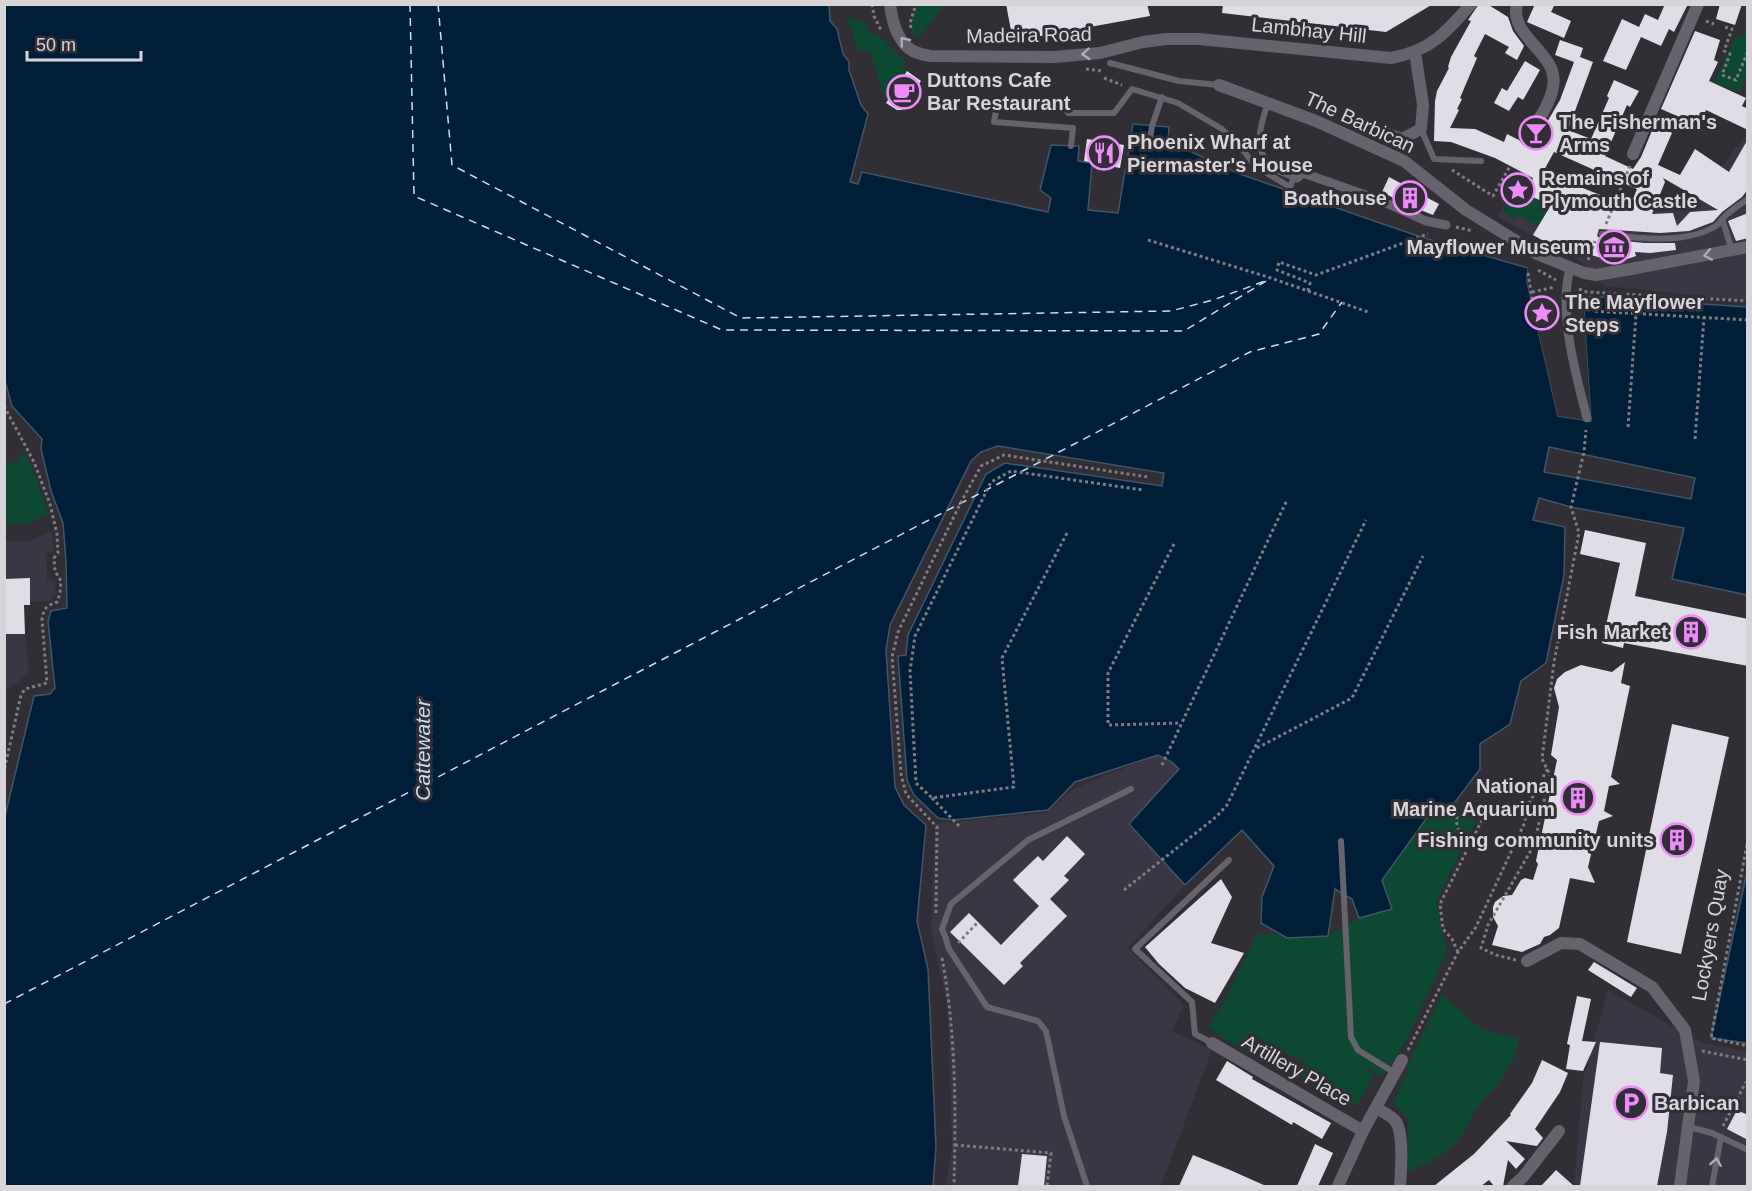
<svg xmlns="http://www.w3.org/2000/svg" width="1752" height="1191" font-family="Helvetica,sans-serif">
	<style>
		.built { fill: #3b3643 }
		.green { fill: #0d4833 }
		.water { fill: #001e38; stroke: #405569; stroke-width: 1.5; fill-rule: evenodd }
		.pier { fill: #312e36 }
		.lines { fill: none; stroke-linecap: round; stroke-linejoin: round }
		.ferry { stroke: #c5def6; stroke-width: 1.5; stroke-dasharray: 8 6; stroke-linecap: butt }
		.building { fill: #e1dde7; fill-rule: evenodd }
		.path { stroke: #7f7c83; stroke-width: 3; stroke-dasharray: 3 3; stroke-linecap: butt }
		.service { stroke: #66636c; stroke-width: 6 }
		.pedestrian { stroke: #66636c; stroke-width: 9 }
		.minor { stroke: #66636c; stroke-width: 12 }
		.oneway { stroke: #afadb4 }
		.labels { text-anchor: middle; stroke-width: 6; stroke-linejoin: round; paint-order: stroke }
		.street-label { font-size: 20px; fill: #d7d5da; stroke: #312e36 }
		.poi-label { font-size: 20px; font-weight: bold; fill: #d7d5da; stroke: #312e36; text-anchor: start }
		.water-label { font-size: 21px; font-style: italic; fill: #c5def6; stroke: #312e36 }
	</style>
	<rect width="100%" height="100%" fill="#312e36"/>
	<g class="built">
		<path d="M1747 134V301L1605 286 1579 261 1498 217 1511 193 1607 229 1639 208 1691 205Z"/>
		<path d="M52 532 54 552 46 553 47 580 55 581 56 594 50 601 31 602 30 605H24L25 634 29 673 5 691V541H28Z"/>
		<path d="M1158 755 1172 762 1179 769 1129 824 1185 885 1128 948 1184 1005 1172 1031 1212 1050 1161 1186H946L952 1148 948 1009 931 930 935 824 1046 813 1075 788Z"/>
		<path d="M1608 990 1700 1042 1747 1051V1186H1574L1583 1079Z"/>
	</g>
	<g class="green">
		<path d="M916 5H945L921 36 913 34 910 23Z"/>
		<path d="M847 16 861 22 865 21 869 32 877 34 906 62 902 68 907 71 886 103 870 51 858 50Z"/>
		<path d="M1747 23V69L1741 92 1714 83 1735 37H1742Z"/>
		<path d="M1520 177 1531 182 1527 194 1554 207 1538 226 1519 216 1515 221 1503 211Z"/>
		<path d="M24 451C35 472 40 493 49 514L27 523 5 524V464L17 462Z"/>
		<path d="M1436 805 1481 811 1436 902 1447 951 1406 1041 1383 1076 1347 1059 1374 1074 1357 1106 1300 1075 1321 1034 1305 1063 1252 1035 1243 1051 1208 1027 1228 994 1257 934 1328 936 1359 918 1391 909 1382 880Z"/>
		<path d="M1442 994 1481 1029 1519 1039C1514 1071 1495 1085 1476 1110 1470 1118 1467 1127 1462 1134 1449 1153 1429 1165 1408 1171V1118L1393 1103 1408 1071 1407 1065Z"/>
	</g>
	<g class="water">
		<path d="M5 5H829L830 21 837 29 843 54 849 62V70L861 105 868 114 850 182 858 184 862 172 1048 212 1051 198 1040 190 1051 145 1079 146 1078 161 1092 163 1088 210 1118 213 1133 124 1169 127 1168 141 1237 173 1377 222 1421 237 1528 268 1527 282 1558 416 1591 421 1583 296 1747 307V595L1672 579 1684 528 1571 507 1539 498 1533 520 1565 527 1564 575 1546 663 1521 681 1510 724 1480 744V769L1452 806 1436 805 1382 880 1392 909 1359 918 1352 899 1335 889 1328 936 1287 938 1261 923 1262 897 1274 866 1242 830 1185 885 1129 824 1179 769 1172 762 1158 755 1075 782 1048 810 953 820 938 818 914 795 907 780 898 656 906 655 908 635 986 474 1005 463 1162 486 1164 473 998 446 981 452 971 461 890 625 886 650 895 787 904 805 926 825 917 921 928 969 936 1147 933 1186H5V816L34 696 50 694 55 688 48 621 51 611 67 608 66 561 63 523 51 491 41 449 42 439 12 406 5 381ZM1549 447 1695 478 1691 499 1544 472Z"/>
		<path d="M1747 872 1748 1043H1747L1711 1038Z"/>
	</g>
	<path class="pier" d="M1528 268 1531 269 1530 282 1561 414 1588 418 1580 295 1583 296 1591 421 1558 416 1527 282Z"/>
	<g class="lines">
		<g class="ferry">
			<path d="M410 4 414 196 722 330 1184 331 1271 278"/>
			<path d="M438 4 452 165 741 318 1171 311 1213 300 1268 280"/>
			<path d="M4 1004 1250 352 1319 334 1342 302"/>
		</g>
	</g>
	<g class="building">
		<path d="M1006 4H1147L1150 16 1013 41Z"/>
		<path d="M1223 4H1433L1386 32 1222 13Z"/>
		<path d="M1479 4H1487L1508 17 1513 31 1524 46 1517 60 1505 53 1509 47 1485 34 1474 56 1477 58 1460 98 1462 99 1457 109 1459 110 1450 128 1475 129 1504 142 1507 134 1519 140 1523 145 1533 146 1560 100 1574 62 1555 55 1560 40 1583 48 1580 57 1593 62 1568 130 1591 139 1609 98 1607 96 1614 80 1639 91 1630 107 1627 105 1605 156 1633 169 1641 157 1656 121 1672 133 1658 165 1680 175 1695 149 1729 172 1748 139V189L1742 197 1722 212 1713 222 1689 231 1660 233 1599 229 1597 236 1601 239 1645 243H1675L1676 250 1650 253 1635 252 1636 256 1621 261H1612L1591 255H1569L1533 235 1551 205 1528 195 1533 178 1495 158 1451 142 1434 141 1435 101 1437 91 1449 68 1448 67 1451 57 1471 21 1468 20ZM1554 152 1637 189 1630 207 1543 172ZM1663 178 1677 186 1718 210 1690 212 1677 226 1673 213 1652 214 1665 182Z"/>
		<path d="M1535 4H1555L1551 12 1571 21 1564 38 1527 22Z"/>
		<path d="M1665 4H1688L1674 32 1669 29 1661 46 1641 37 1626 70 1603 61 1622 19 1639 27 1645 14 1658 20Z"/>
		<path d="M1720 4H1742L1735 25 1716 19Z"/>
		<path d="M1695 31 1720 40 1714 60 1718 62 1709 81 1746 98 1742 106 1748 109V130L1706 110 1700 126 1661 109Z"/>
		<path d="M1525 61 1540 70 1523 100 1518 97 1509 111 1494 103 1502 88 1507 91Z"/>
		<path d="M907 71 921 81 902 110H897L886 103Z"/>
		<path d="M1087 139 1124 145 1120 168 1084 161Z"/>
		<path d="M1389 177 1439 204 1433 215 1403 203 1382 192Z"/>
		<path d="M1748 213V238L1736 241 1728 221Z"/>
		<path d="M1585 530 1646 543 1635 596 1748 619V666L1624 643 1623 648 1602 643 1620 563 1580 554Z"/>
		<path d="M30 578V605H24L25 634H4V579Z"/>
		<path d="M1625 662 1621 683 1630 686 1611 777 1620 784 1609 786 1604 811 1613 816 1599 821 1588 867 1595 883 1570 878 1559 928 1550 935 1544 937 1540 944 1522 952 1492 945 1498 926 1493 917V907L1495 902 1503 896 1512 895 1521 880 1525 878 1533 880 1538 864 1536 861 1557 760 1551 755 1559 707 1554 688 1557 679 1565 672 1581 665 1612 672Z"/>
		<path d="M1672 724 1729 737 1681 954 1627 942Z"/>
		<path d="M1067 836 1085 854 1064 876 1069 880 1050 899 1067 916 1020 963 1023 966 1004 985 950 932 969 913 1001 945 1039 906 1013 880 1038 856 1043 861Z"/>
		<path d="M1221 879 1232 897 1211 943 1244 953 1215 1003 1185 988 1159 964 1145 947Z"/>
		<path d="M1594 962 1637 988 1631 997 1588 970Z"/>
		<path d="M1577 996 1591 999 1582 1041 1596 1042 1583 1071 1566 1069 1570 1045 1567 1044Z"/>
		<path d="M1600 1042 1662 1048 1660 1073 1673 1075 1667 1132 1657 1186H1580Z"/>
		<path d="M1542 1060 1568 1073 1560 1092 1535 1129 1543 1138 1537 1146 1506 1141 1525 1159 1516 1169 1508 1160 1503 1186H1494L1489 1180 1481 1186H1434L1474 1154 1511 1115 1510 1114 1532 1083Z"/>
		<path d="M1227 1061 1253 1077 1252 1079 1331 1123 1322 1139 1293 1122 1292 1125 1216 1080Z"/>
		<path d="M1737 1110 1748 1115V1140L1727 1129Z"/>
		<path d="M1315 1144 1333 1153 1318 1186H1297Z"/>
		<path d="M1022 1154 1047 1156 1044 1186H1018Z"/>
		<path d="M1193 1155 1230 1170 1266 1186H1179Z"/>
		<path d="M1556 1170 1574 1186H1541Z"/>
	</g>
	<g class="lines">
		<g class="path">
			<path d="M872 4 874 16 881 30"/>
			<path d="M1706 21 1714 24"/>
			<path d="M1725 27 1732 29 1724 51 1730 54 1722 75 1736 80 1748 51"/>
			<path d="M911 28 910 23 916 4"/>
			<path d="M1086 69 1103 71"/>
			<path d="M1104 78 1122 85"/>
			<path d="M1452 170 1493 196 1510 166"/>
			<path d="M1606 224 1630 166"/>
			<path d="M1456 227 1473 231"/>
			<path d="M1148 240 1271 278 1368 312"/>
			<path d="M1588 260 1595 241"/>
			<path d="M1538 270 1556 280"/>
			<path d="M1528 273 1533 304"/>
			<path d="M1579 289 1587 292 1748 301"/>
			<path d="M1308 291 1310 283 1277 270 1279 262 1316 275 1428 234"/>
			<path d="M1532 292 1555 287"/>
			<path d="M1592 296V311L1748 320"/>
			<path d="M4 406 34 462 50 504 57 534 58 553 54 558 55 571 61 581 60 593 57 602C46 606 44 608 42 619L47 683 25 689 21 695 4 771"/>
			<path d="M1628 427 1636 314"/>
			<path d="M1695 439 1704 317"/>
			<path d="M1067 533 1002 658 1014 787 932 798 916 783 910 671 915 636 991 482 1011 471 1143 490"/>
			<path d="M1174 544 1108 673V725L1181 723"/>
			<path d="M1257 748 1352 698 1423 556"/>
			<path d="M1162 765 1287 500"/>
			<path d="M932 798 961 828"/>
			<path d="M1457 816C1455 828 1461 836 1471 841"/>
			<path d="M1748 839 1711 1038 1748 1046"/>
			<path d="M1445 847 1451 838 1468 847"/>
			<path d="M1124 890 1216 817 1227 805 1366 520"/>
			<path d="M936 913 937 827 906 794 901 774 892 657 898 632 961 502 981 466 1004 455 1148 477"/>
			<path d="M958 941 959 942 978 922"/>
			<path d="M1458 952 1452 939 1443 929 1440 904 1481 822C1498 809 1505 809 1526 809"/>
			<path d="M942 958C956 1032 956 1111 954 1186"/>
			<path d="M1516 960 1496 955 1481 948 1488 925 1534 845 1550 775 1542 759 1554 662 1579 533 1571 507 1584 452 1586 430"/>
			<path d="M1408 1050 1458 952 1476 927 1525 822 1526 809 1548 768"/>
			<path d="M1702 1051 1748 1060"/>
			<path d="M1723 1126 1746 1082"/>
			<path d="M955 1145 1051 1153 1047 1186"/>
		</g>
		<g class="service">
			<path d="M1110 63 1179 81 1219 85"/>
			<path d="M998 100 994 122 1073 128 1071 146"/>
			<path d="M1061 101 1068 113H1114L1132 89 1178 103 1222 129 1243 150 1255 166 1290 187 1294 177"/>
			<path d="M1268 103C1260 125 1252 152 1274 169 1279 173 1289 175 1296 178"/>
			<path d="M1421 129 1434 159 1481 161"/>
			<path d="M1149 146 1152 126 1162 97"/>
			<path d="M1722 219 1732 250"/>
			<path d="M1602 234C1637 238 1685 245 1716 226 1720 223 1722 219 1725 216 1732 210 1740 204 1748 199"/>
			<path d="M1341 841 1351 1037 1358 1050 1395 1073"/>
			<path d="M1212 1043 1195 1034 1192 1002 1135 949 1229 860"/>
			<path d="M1689 1127 1712 1133 1748 1150"/>
			<path d="M1087 1186 1064 1116 1046 1031 1038 1021 987 1007 949 949 945 936 942 929 951 904 1028 840 1131 789"/>
			<path d="M1712 1186 1721 1137"/>
		</g>
		<g class="pedestrian">
			<path d="M1297 178 1303 173 1377 199 1426 221 1446 225"/>
			<path d="M1570 269C1558 312 1576 375 1587 418"/>
		</g>
		<g class="minor">
			<path d="M890 4C892 21 897 42 913 51 918 54 925 55 931 56L1054 57 1100 53 1143 42 1166 39H1199L1391 58C1430 51 1446 33 1471 4"/>
			<path d="M1517 4C1508 37 1560 53 1553 87 1550 105 1536 123 1527 138"/>
			<path d="M1219 85 1316 121 1404 161 1466 210 1537 254 1584 273 1596 275 1631 269 1748 247"/>
			<path d="M1364 126 1402 139 1421 129 1423 105 1415 52"/>
			<path d="M1633 154 1698 4"/>
			<path d="M1527 961 1561 943 1580 944 1652 987 1685 1030 1694 1081 1680 1186"/>
			<path d="M1212 1043 1363 1131"/>
			<path d="M1376 1108C1383 1112 1392 1116 1396 1122 1404 1135 1401 1172 1400 1186"/>
			<path d="M1338 1186 1363 1131 1402 1060"/>
			<path d="M1513 1186 1523 1177 1559 1131"/>
		</g>
	</g>
	<defs><path id="oneway-chevron" d="M-2-3.5L2.5 0L-2 3.5" fill="none" stroke-width="1.6" stroke-linecap="round" stroke-linejoin="round" transform="scale(1.5)"/></defs>
	<g class="oneway">
		<use href="#oneway-chevron" transform="translate(904 41) rotate(-129)"/>
		<use href="#oneway-chevron" transform="translate(1086 54) rotate(176)"/>
		<use href="#oneway-chevron" transform="translate(1708 255) rotate(169)"/>
		<use href="#oneway-chevron" transform="translate(1716 1162) rotate(-81)"/>
	</g>
	<defs>
		<symbol id="cafe-ring" viewBox="-11 -11 22 22"><circle r="9.5" fill="#312e36" stroke="#ed8cf9" stroke-width="1.5"/><path d="M-5.5-4.5H6V0H3Q3 3.5 0 3.5H-2.5Q-5.5 3.5-5.5 0ZM3-3.2v2h1.7v-2ZM-6 4.5H4V6H-6Z" fill="#ed8cf9"/></symbol>
		<symbol id="bar-ring" viewBox="-11 -11 22 22"><circle r="9.5" fill="#312e36" stroke="#ed8cf9" stroke-width="1.5"/><path d="M-6-5H6L.8 .8V4.5H3.5V6h-7V4.5H-.8V.8Z" fill="#ed8cf9"/></symbol>
		<symbol id="restaurant-ring" viewBox="-11 -11 22 22"><circle r="9.5" fill="#312e36" stroke="#ed8cf9" stroke-width="1.5"/><path d="M-5-6h1v4h1v-4h1v4h1v-4h1v5L-1.5 .5V6h-2V.5L-5-1ZM5-6V6H3V1.5H1.5Q1.5-4 5-6Z" fill="#ed8cf9"/></symbol>
		<symbol id="sight-ring" viewBox="-11 -11 22 22"><circle r="9.5" fill="#312e36" stroke="#ed8cf9" stroke-width="1.5"/><path d="M0-6L1.8-2.2L6-1.7L2.9 1.2L3.7 5.4L0 3.3L-3.7 5.4L-2.9 1.2L-6-1.7L-1.8-2.2Z" fill="#ed8cf9"/></symbol>
		<symbol id="building-ring" viewBox="-11 -11 22 22"><circle r="9.5" fill="#312e36" stroke="#ed8cf9" stroke-width="1.5"/><path d="M-4-6H4V6H1V3H-1V6H-4ZM-2.5-4.3h1.7v1.8h-1.7ZM.8-4.3h1.7v1.8H.8ZM-2.5-1h1.7V.8h-1.7ZM.8-1h1.7V.8H.8Z" fill="#ed8cf9"/></symbol>
		<symbol id="museum-ring" viewBox="-11 -11 22 22"><circle r="9.5" fill="#312e36" stroke="#ed8cf9" stroke-width="1.5"/><path d="M0-6L6-3V-2H-6V-3ZM-5-1h2V3h-2ZM-1-1h2V3h-2ZM3-1h2V3H3ZM-6 4H6V6H-6Z" fill="#ed8cf9"/></symbol>
		<symbol id="parking-ring" viewBox="-11 -11 22 22"><circle r="9.5" fill="#312e36" stroke="#ed8cf9" stroke-width="1.5"/><path d="M-3.5-5.5H1a3.5 3.5 0 0 1 0 7H-1V5.5H-3.5ZM-1-3.4V-.6H.8a1.4 1.4 0 0 0 0-2.8Z" fill="#ed8cf9"/></symbol>
	</defs>
	<g fill-rule="evenodd">
		<use href="#cafe-ring" x="885" y="73" width="38" height="38"/>
		<use href="#bar-ring" x="1517" y="114" width="38" height="38"/>
		<use href="#restaurant-ring" x="1085" y="134" width="38" height="38"/>
		<use href="#sight-ring" x="1499" y="171" width="38" height="38"/>
		<use href="#building-ring" x="1391" y="179" width="38" height="38"/>
		<use href="#museum-ring" x="1595" y="228" width="38" height="38"/>
		<use href="#sight-ring" x="1523" y="294" width="38" height="38"/>
		<use href="#building-ring" x="1672" y="613" width="38" height="38"/>
		<use href="#building-ring" x="1559" y="779" width="38" height="38"/>
		<use href="#building-ring" x="1658" y="821" width="38" height="38"/>
		<use href="#parking-ring" x="1612" y="1084" width="38" height="38"/>
	</g>
	<g class="labels">
		<g class="street-label">
			<text transform="translate(1309 30) rotate(6)" y="7">Lambhay Hill</text>
			<text transform="translate(1029 35) rotate(-1)" y="7">Madeira Road</text>
			<text transform="translate(1360 122) rotate(25)" y="7">The Barbican</text>
			<text transform="translate(1710 935) rotate(-80)" y="7">Lockyers Quay</text>
			<text transform="translate(1297 1070) rotate(30)" y="7">Artillery Place</text>
		</g>
		<g class="poi-label">
			<text x="927" y="87">Duttons Cafe<tspan x="927" dy="23">Bar Restaurant</tspan></text>
			<text x="1559" y="129">The Fisherman's<tspan x="1559" dy="23">Arms</tspan></text>
			<text x="1127" y="149">Phoenix Wharf at<tspan x="1127" dy="23">Piermaster's House</tspan></text>
			<text x="1541" y="185">Remains of<tspan x="1541" dy="23">Plymouth Castle</tspan></text>
			<text x="1387" y="205" text-anchor="end">Boathouse</text>
			<text x="1591" y="254" text-anchor="end">Mayflower Museum</text>
			<text x="1565" y="309">The Mayflower<tspan x="1565" dy="23">Steps</tspan></text>
			<text x="1668" y="639" text-anchor="end">Fish Market</text>
			<text x="1555" y="793" text-anchor="end">National<tspan x="1555" dy="23">Marine Aquarium</tspan></text>
			<text x="1654" y="847" text-anchor="end">Fishing community units</text>
			<text x="1654" y="1110">Barbican</text>
		</g>
		<g class="water-label">
			<text transform="translate(423 750) rotate(-90)" y="7">Cattewater</text>
		</g>
	</g>
	<rect width="1752" height="1191" fill="none" stroke="#d7d5da" stroke-width="12"/>
	<path d="M27 51v9h114v-9" fill="none" stroke="#d7d5da" stroke-width="3"/>
	<text x="36" y="51" font-size="18" fill="#d7d5da" stroke="#312e36" stroke-width="4.5" paint-order="stroke">50 m</text>
</svg>
